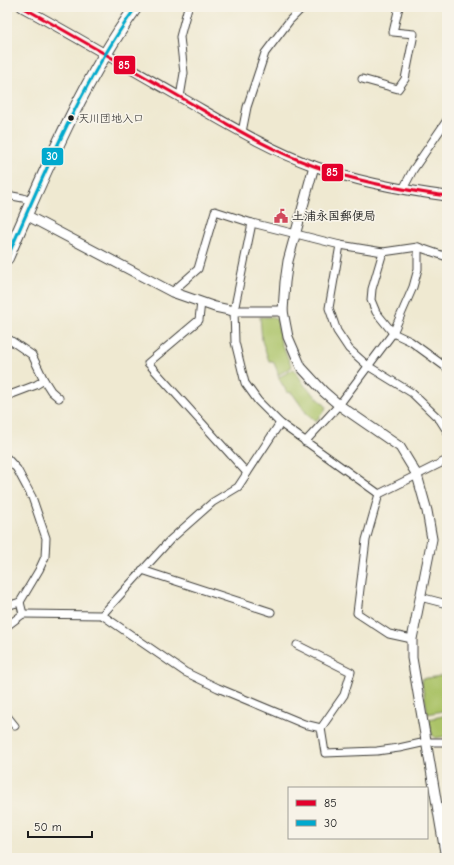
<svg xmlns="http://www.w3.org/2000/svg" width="454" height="865" font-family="'Comic Neue','Klee One',sans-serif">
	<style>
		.green { fill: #abc368; stroke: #647042 }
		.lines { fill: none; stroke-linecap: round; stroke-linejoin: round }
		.minor-casing { stroke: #3c3b37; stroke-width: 9 }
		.tertiary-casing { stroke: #3c3b37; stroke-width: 11 }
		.trunk-casing { stroke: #3c3b37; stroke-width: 14 }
		.minor { stroke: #fff; stroke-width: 7 }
		.tertiary { stroke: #fff; stroke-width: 9 }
		.trunk { stroke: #fff; stroke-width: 12 }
		.bus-1-casing { stroke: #f7f3e8; stroke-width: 6 }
		.bus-2-casing { stroke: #f7f3e8; stroke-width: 6 }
		.bus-1 { stroke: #e4002b; stroke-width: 3 }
		.bus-2 { stroke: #00a9ce; stroke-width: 3 }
		.bus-dot { fill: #1c1c1c; stroke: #f7f3e8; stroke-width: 1.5 }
		.labels { text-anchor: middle; stroke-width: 3.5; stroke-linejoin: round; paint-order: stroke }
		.bus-label { font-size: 11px; fill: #1c1c1c; stroke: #f7f3e8; text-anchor: start }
		.poi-label { font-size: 12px; font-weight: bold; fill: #1c1c1c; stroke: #f7f3e8; text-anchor: start }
		.line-badge { stroke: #f7f3e8; stroke-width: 1.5 }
		.badge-label { font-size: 11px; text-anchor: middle; font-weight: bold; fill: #fff }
	</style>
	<rect width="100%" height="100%" fill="#f7f3e8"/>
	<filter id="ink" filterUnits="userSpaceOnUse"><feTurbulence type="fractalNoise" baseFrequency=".025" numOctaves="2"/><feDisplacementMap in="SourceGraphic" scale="8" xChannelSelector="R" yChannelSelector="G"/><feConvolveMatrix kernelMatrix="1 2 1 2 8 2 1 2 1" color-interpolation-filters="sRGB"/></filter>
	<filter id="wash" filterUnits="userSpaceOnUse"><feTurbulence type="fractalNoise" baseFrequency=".012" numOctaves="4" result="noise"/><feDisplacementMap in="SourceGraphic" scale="16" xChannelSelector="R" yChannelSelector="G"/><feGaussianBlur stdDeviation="0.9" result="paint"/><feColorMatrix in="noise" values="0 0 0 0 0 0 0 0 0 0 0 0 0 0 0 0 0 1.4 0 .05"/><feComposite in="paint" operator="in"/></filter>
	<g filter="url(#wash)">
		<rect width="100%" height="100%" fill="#efe9d1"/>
		<g class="green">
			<path d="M260 317H272L277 320 281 343 292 367 278 375 279 377 294 369 305 386 326 406 325 410 316 421 307 414 292 393 287 392 279 379 277 370 273 361H269L262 341Z"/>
			<path d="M447 675V710L428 714 421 679Z"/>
			<path d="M447 715V736L436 738 432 735 429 719Z"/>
		</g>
	</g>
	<g filter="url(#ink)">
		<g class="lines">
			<defs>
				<g id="minor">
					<path d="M362 79 398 89 405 79 414 34 393 32 399 7"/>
					<path d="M180 97 184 73 180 37 188 7"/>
					<path d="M242 132 247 107 265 53 290 20 300 10 301 7"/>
					<path d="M403 189 413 170 447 120"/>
					<path d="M7 195 23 198 32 202"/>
					<path d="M252 223 234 311 235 342 245 383 258 401 280 423 379 494"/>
					<path d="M340 245 329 308 337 331 349 349 368 366 412 393 440 420 447 431"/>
					<path d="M383 252 372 289 371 300 376 312 393 333 410 341 447 368"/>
					<path d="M172 292 198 269 215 211 252 223 340 245 383 252 418 247 447 257"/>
					<path d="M201 302 199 320 148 363 247 473"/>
					<path d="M7 339 10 340 32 355 44 380 51 391 59 398"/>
					<path d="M7 396 36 385 44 380"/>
					<path d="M305 442 339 405 393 333 413 287 418 269V247"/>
					<path d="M7 458 17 469 32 497 46 538 45 557 39 570 20 602 7 606"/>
					<path d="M142 570 271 612"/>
					<path d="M420 597 447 604"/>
					<path d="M23 614 102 615 170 540 213 502 238 487 280 423"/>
					<path d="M102 615 185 672 218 688 304 724 321 728 325 753 377 751 399 748 426 742H447"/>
					<path d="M7 626 23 614 20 602"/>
					<path d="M412 639 389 634 357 613 366 540 379 494 447 460"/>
					<path d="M297 645 351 672 344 695 321 728"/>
					<path d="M7 716 15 726"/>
				</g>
				<g id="tertiary">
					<path d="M22 7C75 36 127 67 180 97 224 122 267 149 314 166 357 182 402 190 447 196"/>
					<path d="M314 166 288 261 285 282 283 311 288 337 301 367 324 392 339 405 400 447 417 475 427 511 432 539 412 639V658L446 858"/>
					<path d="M26 215 172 292 215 307 234 311H283"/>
				</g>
				<path id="trunk" d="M7 258C45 172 81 84 136 7"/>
			</defs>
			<use href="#minor" class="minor-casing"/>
			<use href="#tertiary" class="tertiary-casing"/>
			<use href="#trunk" class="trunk-casing"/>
			<use href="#minor" class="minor"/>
			<use href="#tertiary" class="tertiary"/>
			<use href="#trunk" class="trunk"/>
			<defs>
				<path id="bus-1" d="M22 7C75 36 127 67 180 97 224 122 267 149 314 166 357 182 402 190 447 196"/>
				<path id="bus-2" d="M7 258C45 172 81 84 136 7"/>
			</defs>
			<use href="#bus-1" class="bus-1-casing"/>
			<use href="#bus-2" class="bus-2-casing"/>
			<use href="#bus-1" class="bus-1"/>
			<use href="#bus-2" class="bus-2"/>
		</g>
	</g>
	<defs>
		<symbol id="civic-bare" viewBox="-9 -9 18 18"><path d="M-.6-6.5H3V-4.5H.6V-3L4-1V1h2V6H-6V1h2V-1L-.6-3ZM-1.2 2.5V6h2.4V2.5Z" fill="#d1495b" stroke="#f7f3e8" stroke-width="2.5" paint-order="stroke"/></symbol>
	</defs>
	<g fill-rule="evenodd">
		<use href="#civic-bare" x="271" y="206" width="20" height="20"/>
	</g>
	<circle class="bus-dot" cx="71" cy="118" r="3.5"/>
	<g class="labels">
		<g class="bus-label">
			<text x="78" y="122">天川団地入口</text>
		</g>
		<g class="poi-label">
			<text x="292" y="220">土浦永国郵便局</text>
		</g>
	</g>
	<g class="line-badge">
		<rect x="113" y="55" width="23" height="20" rx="4" fill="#e4002b"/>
		<rect x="41" y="147" width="23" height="19" rx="4" fill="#00a9ce"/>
		<rect x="321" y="163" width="23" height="19" rx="4" fill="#e4002b"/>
	</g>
	<g class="badge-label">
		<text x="124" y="69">85</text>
		<text x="52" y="160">30</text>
		<text x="332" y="176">85</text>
	</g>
	<rect width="454" height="865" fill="none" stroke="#f7f3e8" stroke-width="24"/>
	<rect x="288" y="787" width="140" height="52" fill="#f7f3e8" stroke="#9f9d96"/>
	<rect x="296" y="800" width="20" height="6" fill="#e4002b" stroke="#9f9d96"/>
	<text x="324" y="807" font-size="12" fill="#1c1c1c">85</text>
	<rect x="296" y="820" width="20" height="6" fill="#00a9ce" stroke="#9f9d96"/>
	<text x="324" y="827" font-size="12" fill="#1c1c1c">30</text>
	<path d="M28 831v6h64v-6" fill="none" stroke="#1c1c1c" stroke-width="2"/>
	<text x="34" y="831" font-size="12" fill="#1c1c1c" stroke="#f7f3e8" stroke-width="3" paint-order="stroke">50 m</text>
</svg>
